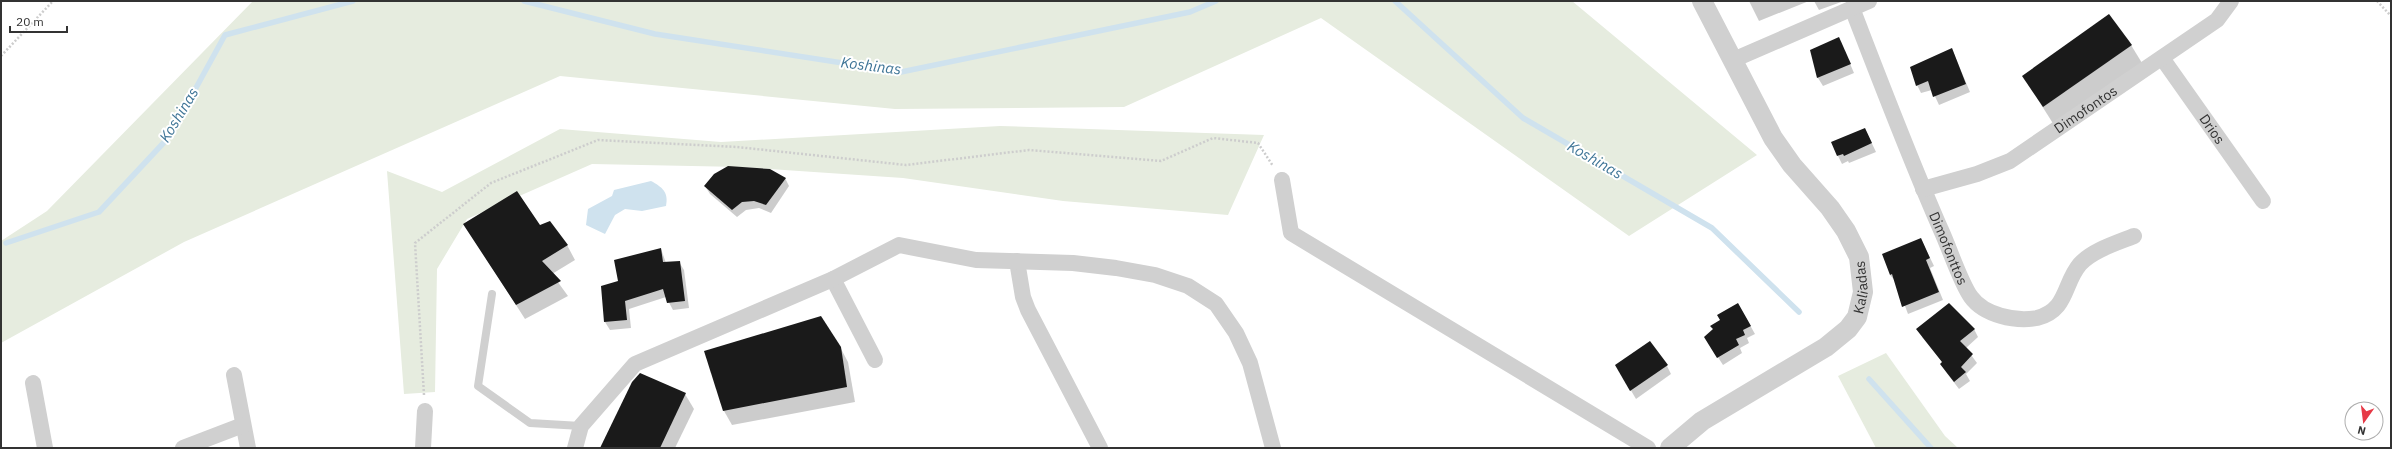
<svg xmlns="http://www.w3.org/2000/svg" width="2392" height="449" font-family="'IBM Plex Sans',sans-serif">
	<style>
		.green { fill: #e6ecdf }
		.water { fill: #cfe2ee }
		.shadow { fill: #0003 }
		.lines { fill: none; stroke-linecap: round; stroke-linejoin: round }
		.stream { stroke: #cfe2ee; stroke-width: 5.5 }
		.building { fill: #1a1a1a }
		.path { stroke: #cdcdcd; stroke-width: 2.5; stroke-dasharray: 2 2; stroke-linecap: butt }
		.service { stroke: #d0d0d0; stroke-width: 8 }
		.minor { stroke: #d0d0d0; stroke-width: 16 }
		.tertiary { stroke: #d0d0d0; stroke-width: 20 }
		.labels { text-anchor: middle; stroke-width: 4; stroke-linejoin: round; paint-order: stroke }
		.street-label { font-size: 14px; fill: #333; stroke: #fff }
		.water-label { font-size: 15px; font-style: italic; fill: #3f7597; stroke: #fff }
	</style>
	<rect width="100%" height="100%" fill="#fff"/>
	<g class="green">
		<path d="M253 1H1572L1757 155 1629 236 1321 18 1124 107 895 109 560 76 184 242 1 343V241L47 211Z"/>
		<path d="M1000 126 1264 135 1228 215 1063 201 903 178 741 167 592 164 467 219 437 269 435 392 404 394 387 171 442 192 560 129 721 142Z"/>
		<path d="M1886 353 1945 436 1958 448H1876L1838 376Z"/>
	</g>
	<path class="water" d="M651 181C662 187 669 192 666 206L642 211 625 209 615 215 605 234 586 225 588 209 612 196 614 190Z"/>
	<g class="shadow">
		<path d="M1749 1H1809L1759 21Z"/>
		<path d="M1814 1H1844L1819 10Z"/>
		<path d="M1839 38 1854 73 1823 86 1818 78 1812 50Z"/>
		<path d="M2131 45 2142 63 2054 125 2023 76Z"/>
		<path d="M1952 49 1970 92 1939 105 1932 90 1921 93 1917 85Z"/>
		<path d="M1865 129 1876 152 1849 163 1848 161 1842 164 1838 156Z"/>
		<path d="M785 178 789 186 771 213 759 208 746 210 737 217 710 194 705 186Z"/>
		<path d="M539 227 567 245 575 260 552 274 568 296 525 319 473 238Z"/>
		<path d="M1921 239 1934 266 1930 268 1943 300 1908 314 1896 282 1890 275Z"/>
		<path d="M661 249 666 263 679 262 684 270 689 308 673 310 666 297 629 309 631 328 610 330 605 322 602 287 619 282Z"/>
		<path d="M1738 304 1755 334 1747 338 1749 343 1740 348 1742 353 1723 365 1710 345 1714 330Z"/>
		<path d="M1974 329 1978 337 1966 348 1977 363 1966 374 1970 381 1959 389 1946 372 1941 364 1943 363 1922 337Z"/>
		<path d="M840 347 848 362 855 402 732 425 724 411 705 351Z"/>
		<path d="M1616 365 1667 366 1671 374 1636 399Z"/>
		<path d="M685 394 694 409 675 448H601Z"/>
	</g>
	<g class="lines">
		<g class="stream">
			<path d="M524 1 655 34 901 72 1190 12 1216 1"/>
			<path d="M1395 1 1523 118 1712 228 1799 312"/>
			<path d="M6 243 99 212 169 137 225 35 353 1"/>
			<path d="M1869 379 1931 448"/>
		</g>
	</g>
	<g class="building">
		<path d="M2109 14 2132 45 2043 107 2022 76Z"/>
		<path d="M1839 37 1851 64 1817 78 1810 50Z"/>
		<path d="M1952 48 1966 84 1933 97 1928 81 1916 86 1910 67Z"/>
		<path d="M1865 128 1872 143 1844 156 1843 154 1837 156 1831 142Z"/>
		<path d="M728 166 770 169 786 178 766 205 754 201 742 202 732 210 704 186 714 174Z"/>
		<path d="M517 191 540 225 550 221 568 245 542 261 561 281 516 305 463 224Z"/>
		<path d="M1921 238 1930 258 1926 260 1939 292 1902 307 1892 274 1890 275 1882 254Z"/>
		<path d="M661 248 663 262 680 261 685 301 667 303 663 289 625 301 627 320 604 322 601 286 618 281 614 260Z"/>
		<path d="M1738 303 1751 326 1743 330 1745 335 1736 339 1739 345 1717 358 1704 337 1713 329 1710 326 1720 320 1717 315Z"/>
		<path d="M1949 303 1975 329 1960 341 1973 354 1961 367 1966 372 1954 382 1940 364 1942 362 1916 329Z"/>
		<path d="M821 316 841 347 847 387 723 411 704 351Z"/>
		<path d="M1650 341 1668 365 1630 391 1615 365Z"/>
		<path d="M640 373 686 393 660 448H600L632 382Z"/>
	</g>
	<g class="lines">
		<g class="path">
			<path d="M2377 1 2391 16"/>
			<path d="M1 56 53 1"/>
			<path d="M424 395 415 243 491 183 598 140 737 147 906 165 1029 150 1161 161 1213 138 1258 143 1273 166"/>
		</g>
		<path class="service" d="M492 294 478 386 530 423 581 426"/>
		<g class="minor">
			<path id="s1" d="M1852 8C1881 83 1909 157 1941 230 1949 247 1961 284 1971 297 1984 315 2015 322 2037 318 2068 310 2063 284 2080 264 2093 250 2117 243 2134 236"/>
			<path id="s2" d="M2162 58 2263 201"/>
			<path d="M1733 60 1869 1"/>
			<path d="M1282 180 1291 233 1648 448"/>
			<path id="s3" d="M1923 189 1977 174 2010 161 2217 20 2231 1"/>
			<path d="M1017 261 1023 297 1028 310 1100 448"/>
			<path d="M833 279 875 360"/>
			<path d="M234 375 248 448"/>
			<path d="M33 383 45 448"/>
			<path d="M183 448 243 425"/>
			<path d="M423 448 425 411"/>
			<path d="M575 448 581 426 635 364 833 279 899 245 976 260 1073 263 1116 268 1155 275 1188 286 1216 304 1236 333 1250 363 1273 448"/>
		</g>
		<path class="tertiary" id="s4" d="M1670 448 1702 421 1826 347 1848 329 1857 317 1863 292 1859 257 1846 231 1830 208 1792 165 1773 138 1702 1"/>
	</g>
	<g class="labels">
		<g class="street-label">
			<text dy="5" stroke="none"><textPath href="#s3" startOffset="183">Dimofontos</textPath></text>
			<text dy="5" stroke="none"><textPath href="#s2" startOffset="87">Drios</textPath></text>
			<text dy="5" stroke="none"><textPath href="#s1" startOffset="259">Dimofonttos</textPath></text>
			<text dy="5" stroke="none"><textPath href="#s4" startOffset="260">Kaliadas</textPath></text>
		</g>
		<g class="water-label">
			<text transform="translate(871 66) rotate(7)" y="5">Koshinas</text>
			<text transform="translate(179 115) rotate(-59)" y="5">Koshinas</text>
			<text transform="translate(1595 160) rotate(30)" y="5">Koshinas</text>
		</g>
	</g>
	<rect width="2392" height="449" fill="none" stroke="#333333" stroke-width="4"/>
	<g transform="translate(2364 421) rotate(194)"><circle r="19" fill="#ffffff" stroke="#adadad"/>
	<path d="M0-3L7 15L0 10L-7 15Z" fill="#e63946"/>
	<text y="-6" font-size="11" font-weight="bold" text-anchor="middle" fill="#333333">N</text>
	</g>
	<path d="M10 26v6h57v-6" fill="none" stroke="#333333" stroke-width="2"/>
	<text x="16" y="26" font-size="12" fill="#333333" stroke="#ffffff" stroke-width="3" paint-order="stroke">20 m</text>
</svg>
